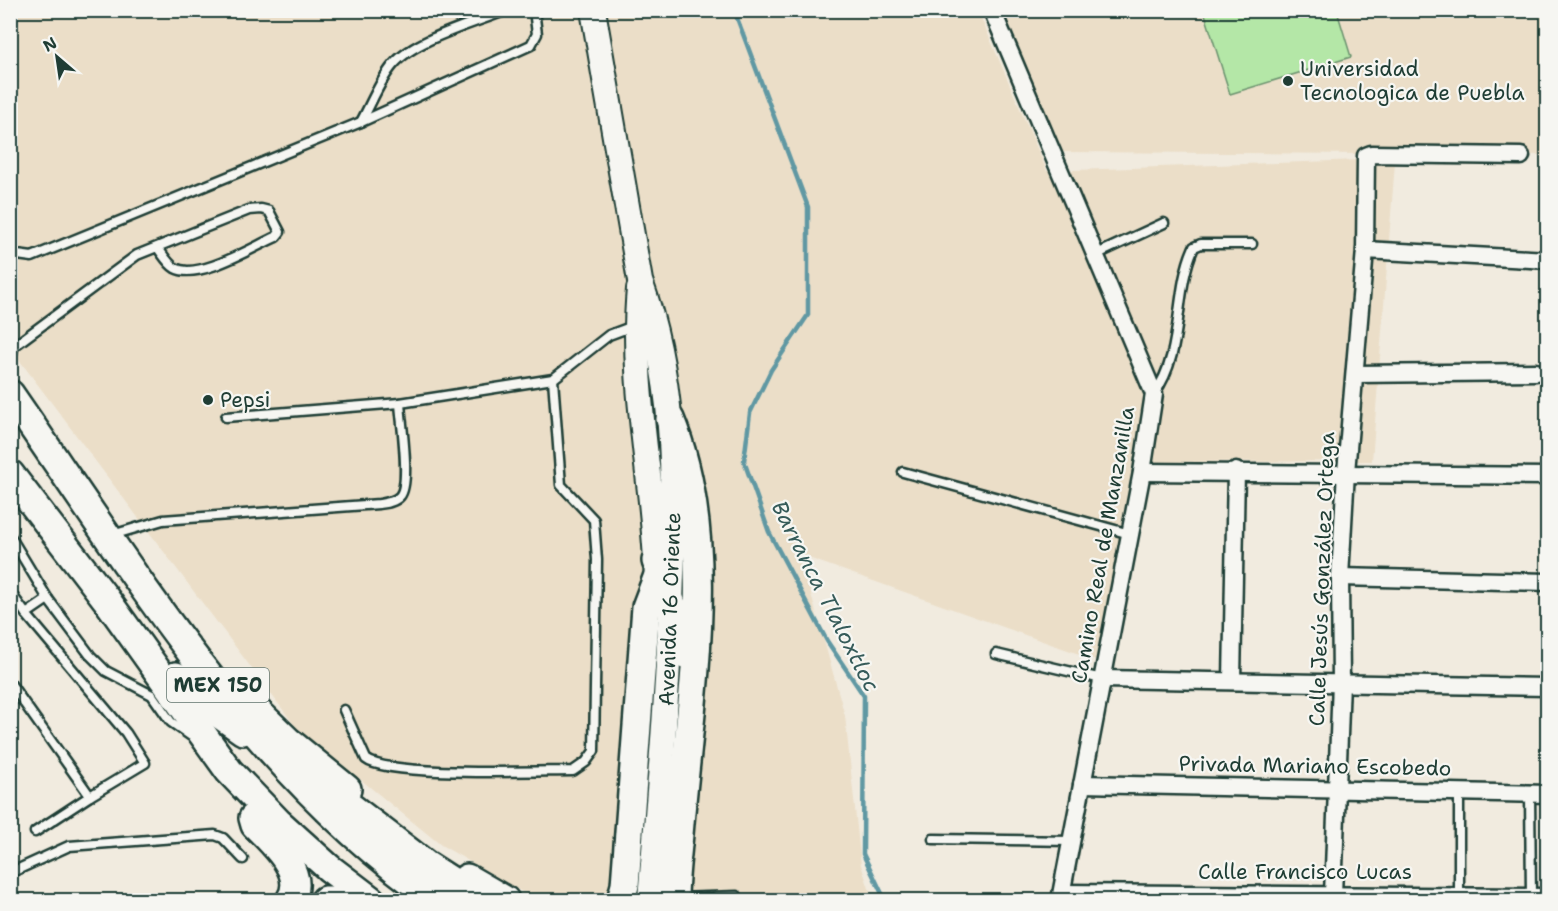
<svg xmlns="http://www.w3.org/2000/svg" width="1558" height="911" font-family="'Shantell Sans',sans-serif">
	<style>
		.built { fill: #ebdec8 }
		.green { fill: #b4e7a7; stroke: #6a926e; stroke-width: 1.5 }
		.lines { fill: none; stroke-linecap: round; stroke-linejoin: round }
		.stream { stroke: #6098a3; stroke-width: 4.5 }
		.lane-casing { stroke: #1f3d34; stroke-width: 13 }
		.street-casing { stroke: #1f3d34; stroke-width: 21 }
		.secondary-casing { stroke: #1f3d34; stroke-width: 28 }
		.primary-casing { stroke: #1f3d34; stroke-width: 32 }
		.lane { stroke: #f6f6f2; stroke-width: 8 }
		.street { stroke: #f6f6f2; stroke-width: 16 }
		.secondary { stroke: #f6f6f2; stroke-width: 24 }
		.primary { stroke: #f6f6f2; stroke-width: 27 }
		.poi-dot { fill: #1f3d34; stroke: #f6f6f2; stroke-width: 2 }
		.labels { text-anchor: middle; stroke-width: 4.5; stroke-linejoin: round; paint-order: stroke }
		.shield { fill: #f6f6f2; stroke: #60746d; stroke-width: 1.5 }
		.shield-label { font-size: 20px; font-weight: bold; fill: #1f3d34 }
		.poi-label { font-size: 21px; fill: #1f3d34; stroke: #f6f6f2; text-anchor: start }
		.street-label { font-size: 21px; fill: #1f3d34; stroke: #f6f6f2 }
		.water-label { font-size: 22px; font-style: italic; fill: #355b59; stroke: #f6f6f2 }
	</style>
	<rect width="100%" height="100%" fill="#f1ebdf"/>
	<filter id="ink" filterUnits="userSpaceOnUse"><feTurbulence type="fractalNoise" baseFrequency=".0167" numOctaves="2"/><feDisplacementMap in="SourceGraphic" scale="12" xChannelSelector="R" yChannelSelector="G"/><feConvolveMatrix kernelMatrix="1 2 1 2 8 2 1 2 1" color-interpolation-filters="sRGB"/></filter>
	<g filter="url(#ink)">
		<g class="built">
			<path d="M11 11H978L1047 171 1388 159 1395 162 1372 461 1138 462 1096 660 800 555 845 716 861 865 873 900H536L441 845 296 727 11 349Z"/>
			<path d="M1002 11H1547V155L1055 152Z"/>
		</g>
		<path class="green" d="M1204 11H1337L1351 57 1230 94Z"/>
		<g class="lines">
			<path class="stream" d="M734 10 808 207V315L771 370 750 413 744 461 769 532 827 641 864 696 863 854 885 900"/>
			<defs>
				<g id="lane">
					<path d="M361 122C371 104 380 80 393 65 415 39 475 23 507 10"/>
					<path d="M10 254 32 257 361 122 531 45 537 34 534 10"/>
					<path d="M1095 255 1164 223"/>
					<path d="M10 349 137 255 249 210 261 209 269 211 280 232 276 237C253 247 198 281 175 268 168 264 162 253 157 247"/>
					<path d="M10 361 13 349"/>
					<path d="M1154 394C1185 352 1173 293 1194 247L1201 244H1252"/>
					<path d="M226 417 400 403 553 379 609 335 633 326"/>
					<path d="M903 472 1130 534"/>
					<path d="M112 535 163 520 379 504C386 503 395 502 400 496 411 483 401 422 400 403"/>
					<path d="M10 536 48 599 90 655 106 671 152 695 171 722 191 736"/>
					<path d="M10 592 26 614"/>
					<path d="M48 599 26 614 126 733 145 763 90 796"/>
					<path d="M996 654 1102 679"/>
					<path d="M10 683 90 796 35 832"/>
					<path d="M344 710 366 759C387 777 537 771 573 771L586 762 594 751 597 560 594 520 561 485 553 379"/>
					<path d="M1459 792V895"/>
					<path d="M1530 794 1531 897"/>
					<path d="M933 839 1071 841"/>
					<path d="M10 873 69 846 215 835 223 838 243 859"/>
					<path d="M677 898 737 896"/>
				</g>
				<g id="street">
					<path d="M992 10 1154 394 1142 472 1060 900"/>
					<path d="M1365 250 1548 260"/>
					<path d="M1356 374 1536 372"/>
					<path d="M1142 472 1548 476"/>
					<path d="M1340 577 1548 582"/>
					<path d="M1102 679 1548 687"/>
					<path d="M1232 680 1236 471"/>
					<path d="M1082 784 1548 794"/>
					<path d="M1062 893 1548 897"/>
					<path d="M1333 895 1341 682 1340 577 1346 472 1365 250 1366 156 1371 154 1521 156"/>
				</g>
				<g id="secondary">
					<path d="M593 10 640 281C674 375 675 474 672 573 669 682 659 791 650 900"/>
					<path d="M639 289C630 387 654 482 657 580"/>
				</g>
				<g id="primary">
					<path d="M10 394C133 571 257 777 437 900"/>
					<path d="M670 419C720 539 691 696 680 823 678 849 674 875 674 900"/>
					<path d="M10 474 106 599 229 771 279 823 329 868 371 900"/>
					<path d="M656 561 683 634 685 654"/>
					<path d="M176 676 195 697 243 731"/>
					<path d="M256 710 288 741 347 789"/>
					<path d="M322 785 425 864 481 900"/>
					<path d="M253 818 255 825C273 843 308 874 290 900"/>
					<path d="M467 878 505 900"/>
					<path d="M325 900H334"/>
					<path d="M621 900 625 885 646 607 657 578"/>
				</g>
			</defs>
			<use href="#lane" class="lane-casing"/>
			<use href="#street" class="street-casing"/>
			<use href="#secondary" class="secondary-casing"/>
			<use href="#primary" class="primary-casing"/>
			<use href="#lane" class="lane"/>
			<use href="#street" class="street"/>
			<use href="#secondary" class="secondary"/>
			<use href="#primary" class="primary"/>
		</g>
	</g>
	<g class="poi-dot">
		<circle cx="1288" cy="81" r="6"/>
		<circle cx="208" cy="400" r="6"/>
	</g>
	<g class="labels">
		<rect class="shield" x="167" y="668" width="102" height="34" rx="4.5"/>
		<g class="shield-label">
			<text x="218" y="692">MEX 150</text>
		</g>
		<g class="poi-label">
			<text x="1300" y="76">Universidad<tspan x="1300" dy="24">Tecnologica de Puebla</tspan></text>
			<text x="220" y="407">Pepsi</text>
		</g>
		<g class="street-label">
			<text transform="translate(1103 545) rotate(-80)" y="7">Camino Real de Manzanilla</text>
			<text transform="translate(1322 579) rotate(-88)" y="7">Calle Jesús González Ortega</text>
			<text transform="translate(670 609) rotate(-88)" y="7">Avenida 16 Oriente</text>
			<text transform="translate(1315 766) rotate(1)" y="7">Privada Mariano Escobedo</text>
			<text x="1305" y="879">Calle Francisco Lucas</text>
		</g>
		<g class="water-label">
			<text transform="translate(826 596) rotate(63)" y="8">Barranca Tlaloxtloc</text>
		</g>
	</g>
	<rect width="1558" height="911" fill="none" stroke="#f6f6f2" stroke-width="36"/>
	<rect x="18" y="18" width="1522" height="875" fill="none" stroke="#1f3d34" stroke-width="2" filter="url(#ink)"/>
	<g transform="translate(57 57) rotate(331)" stroke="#f6f6f2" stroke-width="4.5" paint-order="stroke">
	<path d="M0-4.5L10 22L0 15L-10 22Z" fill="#1f3d34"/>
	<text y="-9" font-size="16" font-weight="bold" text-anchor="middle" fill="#1f3d34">N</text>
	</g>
</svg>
